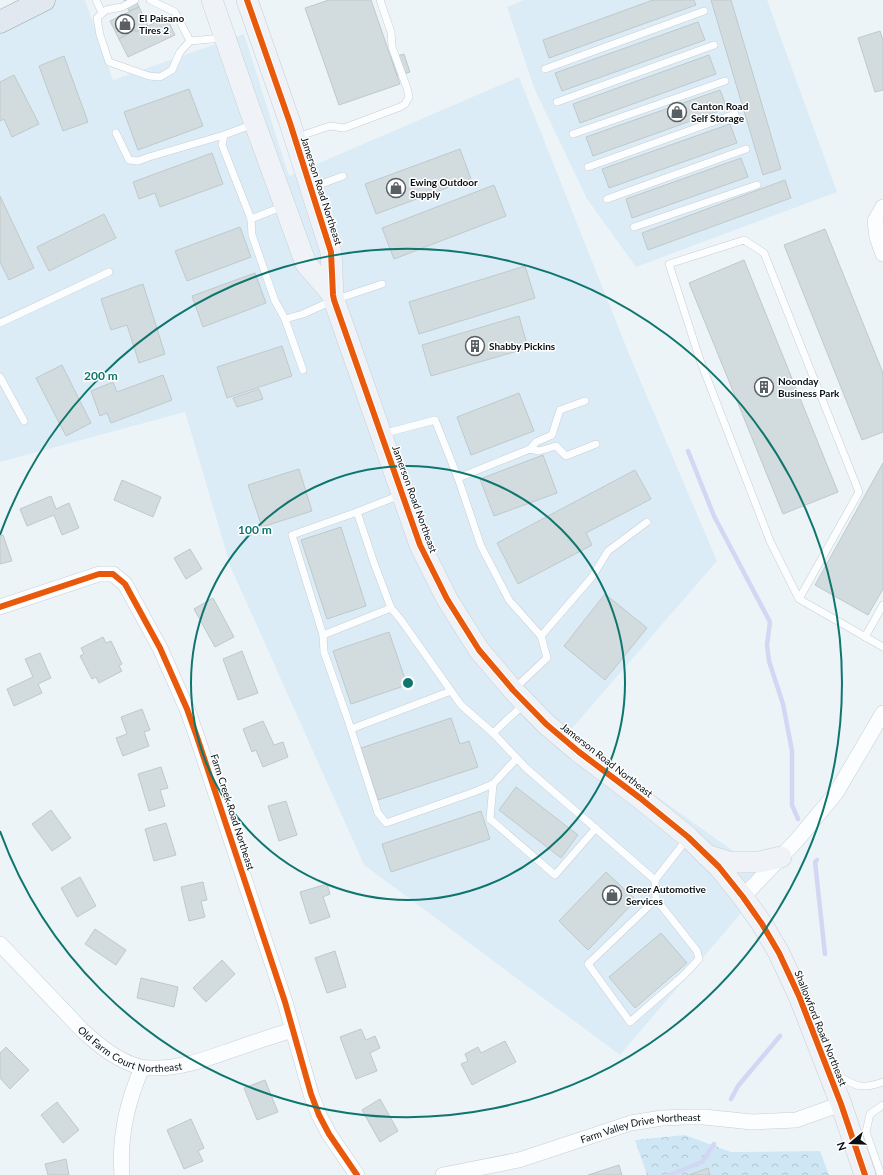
<svg xmlns="http://www.w3.org/2000/svg" width="883" height="1175" font-family="Lato,sans-serif">
	<style>
		.built { fill: #dcecf6 }
		.forest { fill: url(#forest-crowns) }
		.lines { fill: none; stroke-linecap: round; stroke-linejoin: round }
		.stream { stroke: #d3d7f3; stroke-width: 4.5 }
		.building { fill: #d2dbde; stroke: #bfc9cb }
		.lane-casing { stroke: #c7cfd4; stroke-width: 8 }
		.street-casing { stroke: #c7cfd4; stroke-width: 16 }
		.secondary-casing { stroke: #c7cfd4; stroke-width: 22 }
		.primary-casing { stroke: #98a6b5; stroke-width: 23 }
		.lane { stroke: #fcfdfe; stroke-width: 7 }
		.street { stroke: #fcfdfe; stroke-width: 15 }
		.secondary { stroke: #eff2f6; stroke-width: 21 }
		.primary { stroke: #e2e8f0; stroke-width: 22 }
		.cycleway-casing { stroke: #fff; stroke-width: 8 }
		.cycleway { stroke: #e8590c; stroke-width: 6 }
		.ring { fill: none; stroke: #0f766e; stroke-width: 2 }
		.labels { text-anchor: middle; stroke-width: 3; stroke-linejoin: round; paint-order: stroke }
		.poi-label { font-size: 10px; font-weight: bold; fill: #070f13; stroke: #fff; text-anchor: start }
		.street-label { font-size: 10px; fill: #070f13; stroke: #fff }
		.centre { fill: #0f766e; stroke: #fff; stroke-width: 2 }
		.ring-label { font-size: 12px; text-anchor: middle; font-weight: bold; fill: #0f766e; stroke: #fff; stroke-width: 3; stroke-linejoin: round; paint-order: stroke }
	</style>
	<defs>
		<pattern id="forest-crowns" width="20" height="18" patternUnits="userSpaceOnUse"><rect width="20" height="18" fill="#cfe7f5"/><path d="M2 6a3 3 0 1 1 6 0M12 15a3 3 0 1 1 6 0" fill="none" stroke="#b0c5d1"/></pattern>
	</defs>
	<rect width="100%" height="100%" fill="#ecf4f8"/>
	<g class="built">
		<path d="M39 0H85L113 80 244 34 289 176 519 77 629 354 717 561 568 733 771 878 620 1055 364 865 231 568 185 412 0 462V18Z"/>
		<path d="M524 0H767L837 192 636 267 587 199 534 88 507 7Z"/>
	</g>
	<path class="forest" d="M685 1135 731 1152 820 1151 829 1175H647L635 1140Z"/>
	<g class="lines">
		<g class="stream">
			<path d="M688 451 714 516 770 622 767 645 769 661 783 704 792 751V805L798 819"/>
			<path d="M817 860 815 862 825 954"/>
			<path d="M731 1099 738 1086 780 1036"/>
			<path d="M669 1175 702 1162 714 1144"/>
		</g>
	</g>
	<g class="building">
		<path d="M124 0H136L139 7 129 11Z"/>
		<path d="M329 0H371L400 84 339 105 305 8Z"/>
		<path d="M653 0H694L696 5 549 58 543 40Z"/>
		<path d="M711 0H731L781 169 763 175Z"/>
		<path d="M139 7 148 26 136 32 135 30 119 39 110 21Z"/>
		<path d="M167 18 175 35 128 57 119 39 135 30 136 32 158 21V23Z"/>
		<path d="M698 22 705 40 562 91 555 73Z"/>
		<path d="M880 31 883 40V90L875 92 858 38Z"/>
		<path d="M404 54 410 72 397 76 391 58Z"/>
		<path d="M709 55 716 74 580 123 573 104Z"/>
		<path d="M64 56 88 122 63 131 39 66Z"/>
		<path d="M14 75 39 124 12 137 4 119 0 121V82Z"/>
		<path d="M189 89 203 126 138 150 124 112Z"/>
		<path d="M720 90 727 108 593 156 586 137Z"/>
		<path d="M730 124 737 143 609 188 602 169Z"/>
		<path d="M460 149 471 179 376 214 365 184Z"/>
		<path d="M212 153 223 184 160 207 155 193 139 199 133 182Z"/>
		<path d="M741 158 748 177 632 218 626 199Z"/>
		<path d="M785 180 791 198 648 250 642 233Z"/>
		<path d="M494 185 506 216 394 259 382 228Z"/>
		<path d="M0 196 34 268 9 280 0 262Z"/>
		<path d="M104 214 116 238 49 271 37 247Z"/>
		<path d="M240 227 251 257 187 281 175 251Z"/>
		<path d="M825 229 883 373V432L862 440 784 245Z"/>
		<path d="M744 260 838 492 783 514 689 283Z"/>
		<path d="M525 266 535 298 419 334 409 302Z"/>
		<path d="M255 273 266 303 203 327 192 296Z"/>
		<path d="M143 284 165 354 139 363 127 325 111 330 101 299Z"/>
		<path d="M519 316 528 348 431 376 422 345Z"/>
		<path d="M282 346 292 376 227 398 217 367Z"/>
		<path d="M62 365 91 423 66 436 36 378Z"/>
		<path d="M163 375 172 400 111 423 107 413 100 416 91 391 113 382 117 392Z"/>
		<path d="M259 389 263 399 237 407 233 398Z"/>
		<path d="M519 393 534 431 471 455 457 417Z"/>
		<path d="M543 455 557 493 494 516 480 479Z"/>
		<path d="M883 463V589L868 615 815 585Z"/>
		<path d="M299 469 312 511 262 527 248 485Z"/>
		<path d="M635 470 651 499 586 533 592 545 518 584 497 543Z"/>
		<path d="M122 480 161 497 153 517 114 500Z"/>
		<path d="M51 496 56 509 69 503 79 528 62 535 54 515 27 526 20 509Z"/>
		<path d="M341 527 366 606 327 619 301 540Z"/>
		<path d="M3 535 12 561 0 564V536Z"/>
		<path d="M190 549 202 569 186 579 174 558Z"/>
		<path d="M605 594 647 628 605 680 564 646Z"/>
		<path d="M213 598 234 637 215 647 194 609Z"/>
		<path d="M389 632 407 685 351 704 333 651Z"/>
		<path d="M103 637 106 643 111 641 122 664 119 666 122 671 99 683 96 677 92 679 80 656 84 654 81 648Z"/>
		<path d="M242 651 258 693 238 700 223 659Z"/>
		<path d="M40 653 51 678 38 684 42 693 14 706 7 689 33 677 25 659Z"/>
		<path d="M142 709 150 730 144 732 149 746 123 756 116 738 127 734 121 717Z"/>
		<path d="M451 718 460 744 469 741 478 767 378 800 361 748Z"/>
		<path d="M263 721 274 745 283 742 288 757 263 767 256 750 252 752 243 729Z"/>
		<path d="M161 767 168 788 160 790 165 806 149 811 138 774Z"/>
		<path d="M516 787 578 835 561 858 499 810Z"/>
		<path d="M286 801 297 835 279 841 268 806Z"/>
		<path d="M51 810 71 838 52 851 32 824Z"/>
		<path d="M481 811 490 839 391 872 382 844Z"/>
		<path d="M166 823 176 855 154 861 145 829Z"/>
		<path d="M606 872 636 900 588 950 559 921Z"/>
		<path d="M80 877 96 906 77 917 61 888Z"/>
		<path d="M203 882 207 900 201 901 205 917 189 921 181 887Z"/>
		<path d="M327 884 330 894 323 897 330 917 310 924 300 892Z"/>
		<path d="M95 929 126 950 116 965 85 944Z"/>
		<path d="M661 933 687 963 635 1008 609 977Z"/>
		<path d="M335 951 346 987 327 993 315 958Z"/>
		<path d="M222 960 235 974 206 1002 193 988Z"/>
		<path d="M141 978 178 987 174 1007 137 998Z"/>
		<path d="M361 1029 366 1040 375 1036 380 1048 370 1053 377 1071 356 1079 340 1037Z"/>
		<path d="M505 1041 516 1062 472 1085 461 1064 468 1061 465 1054 478 1047 481 1053Z"/>
		<path d="M6 1047 29 1070 10 1089 0 1078V1053Z"/>
		<path d="M265 1080 278 1112 257 1120 244 1088Z"/>
		<path d="M380 1099 398 1131 380 1142 362 1110Z"/>
		<path d="M57 1102 79 1130 63 1143 41 1115Z"/>
		<path d="M191 1119 204 1148 198 1151 203 1161 184 1169 167 1130Z"/>
		<path d="M66 1159 69 1175H48L45 1164Z"/>
		<path d="M619 1165 622 1175H588Z"/>
		<path d="M708 1168 710 1175H689Z"/>
	</g>
	<g class="lines">
		<defs>
			<g id="lane">
				<path d="M96 0 102 13"/>
				<path d="M135 0 122 7 106 10 97 18 100 35 109 62 149 76 160 77 172 70 180 52 190 41 222 38"/>
				<path d="M150 0 175 12 190 41"/>
				<path d="M545 69 704 11"/>
				<path d="M557 102 714 45"/>
				<path d="M116 133 129 160 138 161 149 157 224 135"/>
				<path d="M573 134 725 81"/>
				<path d="M297 137 330 126 344 128 400 107 405 104 409 97 407 88 392 47 391 32 380 0"/>
				<path d="M588 167 735 114"/>
				<path d="M313 187 343 176"/>
				<path d="M607 199 746 149"/>
				<path d="M284 206 251 219 252 235 275 301 285 319 303 314 334 300 382 284"/>
				<path d="M251 219 222 145 224 135 254 124"/>
				<path d="M634 227 757 185"/>
				<path d="M285 319 303 370"/>
				<path d="M0 323 109 272"/>
				<path d="M0 377 24 421"/>
				<path d="M382 434 435 420 458 478 481 546 509 600 541 636"/>
				<path d="M530 449 536 442 552 435 560 410 585 401"/>
				<path d="M458 478 530 449 539 451 556 446 566 456 596 444"/>
				<path d="M400 495 357 512 374 563 391 608 401 620 461 705 493 733"/>
				<path d="M357 512 292 535 323 635 324 652 348 720 378 813 386 823 474 792 493 784 517 758"/>
				<path d="M799 599 859 492 764 253 744 240 669 264 700 360 770 541 799 599 883 647"/>
				<path d="M323 635 391 608"/>
				<path d="M865 637 883 605"/>
				<path d="M515 688 547 658 541 636 592 577 608 551 647 522"/>
				<path d="M524 704 493 733 526 768 655 880"/>
				<path d="M351 729 451 691"/>
				<path d="M493 784 490 819 555 875 596 828"/>
				<path d="M656 899 588 964 630 1022 684 975 699 959 697 951 656 899 655 880 687 839"/>
				<path d="M835 1074C856 1086 859 1090 883 1082"/>
				<path d="M881 1175 866 1132 870 1114 883 1105"/>
			</g>
			<g id="street">
				<path d="M883 207 875 221 877 237 883 254"/>
				<path d="M0 607 99 574H113L125 584 160 648 187 709 197 737 285 1002 311 1094 319 1115 329 1134 357 1175"/>
				<path d="M743 897 797 840 836 793 883 713"/>
				<path id="s1" d="M0 944 84 1032C101 1047 118 1061 140 1067 144 1068 149 1068 153 1068 180 1069 206 1059 232 1050 252 1043 272 1036 293 1030"/>
				<path d="M122 1175C119 1138 127 1102 142 1068"/>
				<path id="s2" d="M443 1175 519 1160 631 1123 662 1118 685 1117H704L752 1122 796 1120 841 1104"/>
			</g>
			<g id="secondary">
				<path d="M212 0 250 110 306 264 333 295"/>
				<path d="M247 0 290 123 331 252 333 295 334 300 420 545 447 599 479 650 513 690 546 724 579 752 640 798 688 837 719 867 743 897 762 924 779 953 799 996 841 1104 865 1175"/>
				<path d="M706 855 729 862H759L781 857"/>
			</g>
			<path id="primary" d="M0 22 44 0"/>
		</defs>
		<use href="#lane" class="lane-casing"/>
		<use href="#street" class="street-casing"/>
		<use href="#secondary" class="secondary-casing"/>
		<use href="#primary" class="primary-casing"/>
		<use href="#lane" class="lane"/>
		<use href="#street" class="street"/>
		<use href="#secondary" class="secondary"/>
		<use href="#primary" class="primary"/>
		<defs>
			<g id="cycleway">
				<path d="M247 0 290 123 331 252 333 295 334 300 420 545 447 599 479 650 513 690 546 724 579 752 640 798 688 837 719 867 743 897 762 924 779 953 799 996 841 1104 865 1175"/>
				<path d="M0 607 99 574H113L125 584 160 648 187 709 197 737 285 1002 311 1094 319 1115 329 1134 357 1175"/>
			</g>
		</defs>
		<use href="#cycleway" class="cycleway-casing"/>
		<use href="#cycleway" class="cycleway"/>
	</g>
	<g class="ring">
		<circle cx="408" cy="683" r="217"/>
		<path d="M0 535A434 434 0 1 1 0 831"/>
	</g>
	<defs>
		<symbol id="shop-ring" viewBox="-11 -11 22 22"><circle r="9.5" fill="#fff" stroke="#575f63" stroke-width="1.5"/><path d="M-5-2.5h2.3a2.7 3.5 0 0 1 5.4 0H5L5.5 6h-11ZM-1.5-2.5h3a1.5 2.3 0 0 0-3 0Z" fill="#575f63"/></symbol>
		<symbol id="building-ring" viewBox="-11 -11 22 22"><circle r="9.5" fill="#fff" stroke="#575f63" stroke-width="1.5"/><path d="M-4-6H4V6H1V3H-1V6H-4ZM-2.5-4.3h1.7v1.8h-1.7ZM.8-4.3h1.7v1.8H.8ZM-2.5-1h1.7V.8h-1.7ZM.8-1h1.7V.8H.8Z" fill="#575f63"/></symbol>
	</defs>
	<g fill-rule="evenodd">
		<use href="#shop-ring" x="114" y="13" width="22" height="22"/>
		<use href="#shop-ring" x="666" y="101" width="22" height="22"/>
		<use href="#shop-ring" x="385" y="177" width="22" height="22"/>
		<use href="#building-ring" x="464" y="335" width="22" height="22"/>
		<use href="#building-ring" x="753" y="376" width="22" height="22"/>
		<use href="#shop-ring" x="601" y="884" width="22" height="22"/>
	</g>
	<g class="labels">
		<g class="poi-label">
			<text x="139" y="22">El Paisano<tspan x="139" dy="12">Tires 2</tspan></text>
			<text x="691" y="110">Canton Road<tspan x="691" dy="12">Self Storage</tspan></text>
			<text x="410" y="186">Ewing Outdoor<tspan x="410" dy="12">Supply</tspan></text>
			<text x="489" y="350">Shabby Pickins</text>
			<text x="778" y="385">Noonday<tspan x="778" dy="12">Business Park</tspan></text>
			<text x="626" y="893">Greer Automotive<tspan x="626" dy="12">Services</tspan></text>
		</g>
		<g class="street-label">
			<text transform="translate(322 191) rotate(72)" y="4">Jamerson Road Northeast</text>
			<text transform="translate(415 499) rotate(70)" y="4">Jamerson Road Northeast</text>
			<text transform="translate(607 760) rotate(38)" y="4">Jamerson Road Northeast</text>
			<text transform="translate(233 812) rotate(72)" y="4">Farm Creek Road Northeast</text>
			<text transform="translate(821 1028) rotate(68)" y="4">Shallowford Road Northeast</text>
			<text dy="4" stroke="none"><textPath href="#s1" startOffset="173">Old Farm Court Northeast</textPath></text>
			<text dy="4" stroke="none"><textPath href="#s2" startOffset="204">Farm Valley Drive Northeast</textPath></text>
		</g>
	</g>
	<circle cx="408" cy="683" r="6" class="centre"/>
	<g class="ring-label">
		<text x="101" y="380">200 m</text>
		<text x="255" y="534">100 m</text>
	</g>
	<g transform="translate(851 1143) rotate(251)" stroke="#ffffff" stroke-width="3" paint-order="stroke">
	<path d="M0-3L7 15L0 10L-7 15Z" fill="#070f13"/>
	<text y="-6" font-size="11" font-weight="bold" text-anchor="middle" fill="#070f13">N</text>
	</g>
</svg>
